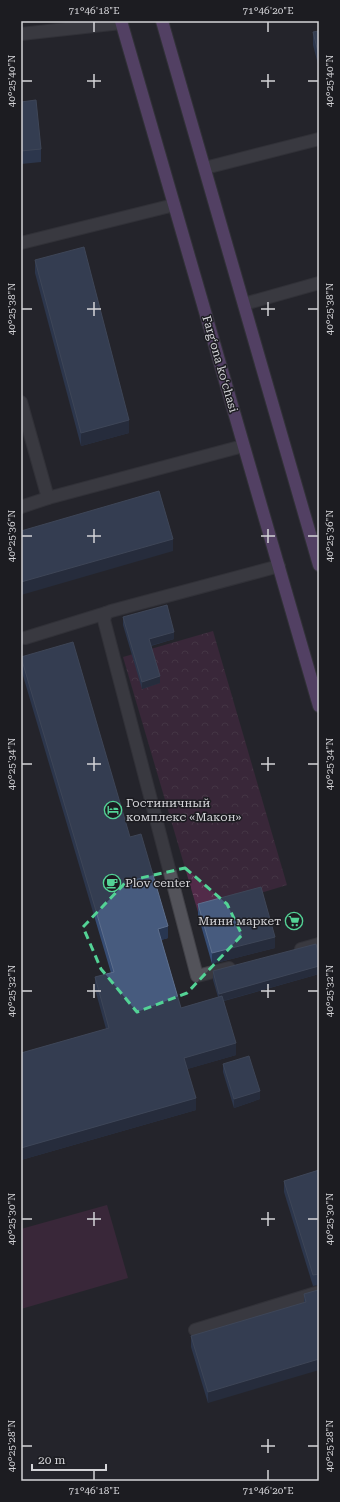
<svg xmlns="http://www.w3.org/2000/svg" width="340" height="1502" font-family="'Roboto Serif',serif">
	<style>
		.forest { fill: url(#forest-crowns) }
		.pitch { fill: #522b49 }
		.lines { fill: none; stroke-linecap: round; stroke-linejoin: round }
		.lane-casing { stroke: #414147; stroke-width: 14 }
		.street-casing { stroke: #414147; stroke-width: 14 }
		.primary-casing { stroke: #414147; stroke-width: 14 }
		.lane { stroke: #53535a; stroke-width: 12 }
		.street { stroke: #53535a; stroke-width: 12 }
		.primary { stroke: #8b63a7; stroke-width: 12 }
		.wall { fill: #364c73 }
		.shaded-wall { fill: #283651 }
		.building { fill: #475b7e; stroke: #5d6e8c }
		.marked { fill: none; stroke: #53d396; stroke-width: 3; stroke-dasharray: 8 5; stroke-linejoin: round }
		.ticks { fill: none; stroke: #d4d4d8; stroke-width: 1.5 }
		.labels { text-anchor: middle; stroke-width: 3; stroke-linejoin: round; paint-order: stroke }
		.street-label { font-size: 12px; fill: #d4d4d8; stroke: #1c1c21 }
		.poi-label { font-size: 12px; fill: #d4d4d8; stroke: #1c1c21; text-anchor: start }
		.neatline { fill: none; stroke: #d4d4d8; stroke-width: 1.5 }
		.ticks-label { font-size: 10px; text-anchor: middle; fill: #d4d4d8 }
	</style>
	<defs>
		<pattern id="forest-crowns" width="20" height="18" patternUnits="userSpaceOnUse"><rect width="20" height="18" fill="#522b49"/><path d="M2 6a3 3 0 1 1 6 0M12 15a3 3 0 1 1 6 0" fill="none" stroke="#6a4962"/></pattern>
	</defs>
	<rect width="100%" height="100%" fill="#25252b"/>
	<path class="forest" d="M213 631 287 885 198 912 123 657Z"/>
	<path class="pitch" d="M107 1205 128 1278 21 1309V1229Z"/>
	<g class="lines">
		<defs>
			<g id="lane">
				<path d="M25 638 106 613"/>
				<path d="M301 949 319 944"/>
				<path d="M229 968 197 976 104 620 106 613 111 611 279 566"/>
				<path d="M195 1330 319 1292"/>
			</g>
			<g id="street">
				<path d="M21 34 121 23"/>
				<path d="M205 168 319 139"/>
				<path d="M21 243 174 205"/>
				<path d="M244 304 319 283"/>
				<path d="M21 402 48 498 243 446"/>
				<path d="M21 507 48 498"/>
			</g>
			<g id="primary">
				<path d="M121 21 319 706"/>
				<path d="M162 21 319 565"/>
			</g>
		</defs>
		<use href="#lane" class="lane-casing"/>
		<use href="#street" class="street-casing"/>
		<use href="#primary" class="primary-casing"/>
		<use href="#lane" class="lane"/>
		<use href="#street" class="street"/>
		<use href="#primary" class="primary"/>
	</g>
	<g class="wall">
		<path d="M319 31V68L313 45V32Z"/>
		<path d="M21 102 41 149V162L21 164Z"/>
		<path d="M35 260 129 433 81 446 35 273Z"/>
		<path d="M123 617 174 639 151 646 160 683 142 689 123 625Z"/>
		<path d="M21 657 130 837 168 938 161 940 181 1008 218 997 213 980V971L319 956V974L224 1001 236 1055 187 1069 196 1110 21 1160V1053L106 1029 95 989V977L111 973 21 669Z"/>
		<path d="M198 904 275 948 212 964 198 915Z"/>
		<path d="M223 1064 260 1099 234 1108 223 1072Z"/>
		<path d="M319 1170V1285L313 1286 284 1192V1181Z"/>
		<path d="M318 1290 208 1403 191 1347V1336L304 1303V1294Z"/>
	</g>
	<g class="shaded-wall">
		<path d="M129 420V433L81 446V433Z"/>
		<path d="M173 539V551L21 595V582Z"/>
		<path d="M174 632V639L149 646V639Z"/>
		<path d="M160 676V683L142 689V682Z"/>
		<rect x="21" y="831" width="1" height="11"/>
		<path d="M168 926V938L158 941V929Z"/>
		<path d="M275 937V948L212 964V953Z"/>
		<path d="M319 966V974L219 1002V994Z"/>
		<path d="M236 1043V1055L184 1070V1058Z"/>
		<path d="M260 1091V1099L234 1108V1099Z"/>
		<path d="M196 1098V1110L21 1160V1148Z"/>
		<path d="M319 1359V1370L208 1403V1392Z"/>
	</g>
	<g class="building">
		<path d="M319 31V56L313 32Z"/>
		<path d="M36 100 41 149 21 151V102Z"/>
		<path d="M84 247 129 420 81 433 35 260Z"/>
		<path d="M159 491 173 539 21 582V531Z"/>
		<path d="M167 605 174 632 149 639 160 676 142 682 123 617Z"/>
		<path d="M73 642 130 837 141 834 168 926 158 929 181 1008 222 996 236 1043 184 1058 196 1098 21 1148V1053L109 1028 95 977 114 972 21 657Z"/>
		<path d="M261 887 275 937 212 953 198 904Z"/>
		<path d="M316 944 319 956V966L219 994 213 971Z"/>
		<path d="M249 1056 260 1091 234 1099 223 1064Z"/>
		<path d="M319 1170V1274L313 1275 284 1181Z"/>
		<path d="M318 1290H319V1359L208 1392 191 1336 306 1302 304 1294Z"/>
	</g>
	<path d="M0 0H340V1502H0ZM185 868 227 904 242 935 187 993 137 1012 101 969 83 927 127 881Z" fill="#25252b" fill-opacity=".55" fill-rule="evenodd"/>
	<path class="marked" d="M185 868 227 904 242 935 187 993 137 1012 101 969 83 927 127 881Z"/>
	<path class="ticks" d="M94 22V32M268 22V32M94 74V88M268 74V88M22 81H32M87 81H101M261 81H275M308 81H318M94 302V316M268 302V316M22 309H32M87 309H101M261 309H275M308 309H318M94 529V543M268 529V543M22 536H32M87 536H101M261 536H275M308 536H318M94 757V771M268 757V771M22 764H32M87 764H101M261 764H275M308 764H318M94 984V998M268 984V998M22 991H32M87 991H101M261 991H275M308 991H318M94 1212V1226M268 1212V1226M22 1219H32M87 1219H101M261 1219H275M308 1219H318M268 1439V1453M22 1446H32M261 1446H275M308 1446H318M94 1470V1480M268 1470V1480"/>
	<defs>
		<symbol id="hotel-ring" viewBox="-11 -11 22 22"><circle r="9.5" fill="#1c1c21" stroke="#53d396" stroke-width="1.5"/><path d="M-6-4.5h1.5V1H6V5H4.5V3h-9V5H-6ZM-4 0a1.8 1.8 0 1 1 3.6 0ZM.5 0V-2.5h3Q6-2.5 6 0Z" fill="#53d396"/></symbol>
		<symbol id="cafe-ring" viewBox="-11 -11 22 22"><circle r="9.5" fill="#1c1c21" stroke="#53d396" stroke-width="1.5"/><path d="M-5.5-4.5H6V0H3Q3 3.5 0 3.5H-2.5Q-5.5 3.5-5.5 0ZM3-3.2v2h1.7v-2ZM-6 4.5H4V6H-6Z" fill="#53d396"/></symbol>
		<symbol id="supermarket-ring" viewBox="-11 -11 22 22"><circle r="9.5" fill="#1c1c21" stroke="#53d396" stroke-width="1.5"/><path d="M-6-5.5h2.5l.6 2H6L4.5 2H-2.5L-4.4-4H-6ZM-1.5 3.2a1.3 1.3 0 1 0 .1 0ZM3 3.2a1.3 1.3 0 1 0 .1 0Z" fill="#53d396"/></symbol>
	</defs>
	<g fill-rule="evenodd">
		<use href="#hotel-ring" x="103" y="800" width="20" height="20"/>
		<use href="#cafe-ring" x="102" y="873" width="20" height="20"/>
		<use href="#supermarket-ring" x="284" y="911" width="20" height="20"/>
	</g>
	<g class="labels">
		<g class="street-label">
			<text transform="translate(220 364) rotate(74)" y="4">Fargʻona koʻchasi</text>
		</g>
		<g class="poi-label">
			<text x="126" y="807">Гостиничный<tspan x="126" dy="14">комплекс «Макон»</tspan></text>
			<text x="125" y="887">Plov center</text>
			<text x="281" y="925" text-anchor="end">Мини маркет</text>
		</g>
	</g>
	<rect width="340" height="1502" fill="none" stroke="#1c1c21" stroke-width="44"/>
	<path d="M32 1464v6h74v-6" fill="none" stroke="#d4d4d8" stroke-width="2"/>
	<text x="38" y="1464" font-size="12" fill="#d4d4d8" stroke="#1c1c21" stroke-width="3" paint-order="stroke">20 m</text>
	<rect x="22" y="22" width="296" height="1458" class="neatline"/>
	<g class="ticks-label">
		<text x="94" y="14">71°46'18"E</text>
		<text x="268" y="14">71°46'20"E</text>
		<text transform="translate(11 81) rotate(-90)" y="4">40°25'40"N</text>
		<text transform="translate(329 81) rotate(-90)" y="4">40°25'40"N</text>
		<text transform="translate(11 309) rotate(-90)" y="4">40°25'38"N</text>
		<text transform="translate(329 309) rotate(-90)" y="4">40°25'38"N</text>
		<text transform="translate(11 536) rotate(-90)" y="4">40°25'36"N</text>
		<text transform="translate(329 536) rotate(-90)" y="4">40°25'36"N</text>
		<text transform="translate(11 764) rotate(-90)" y="4">40°25'34"N</text>
		<text transform="translate(329 764) rotate(-90)" y="4">40°25'34"N</text>
		<text transform="translate(11 991) rotate(-90)" y="4">40°25'32"N</text>
		<text transform="translate(329 991) rotate(-90)" y="4">40°25'32"N</text>
		<text transform="translate(11 1219) rotate(-90)" y="4">40°25'30"N</text>
		<text transform="translate(329 1219) rotate(-90)" y="4">40°25'30"N</text>
		<text transform="translate(11 1446) rotate(-90)" y="4">40°25'28"N</text>
		<text transform="translate(329 1446) rotate(-90)" y="4">40°25'28"N</text>
		<text x="94" y="1494">71°46'18"E</text>
		<text x="268" y="1494">71°46'20"E</text>
	</g>
</svg>
